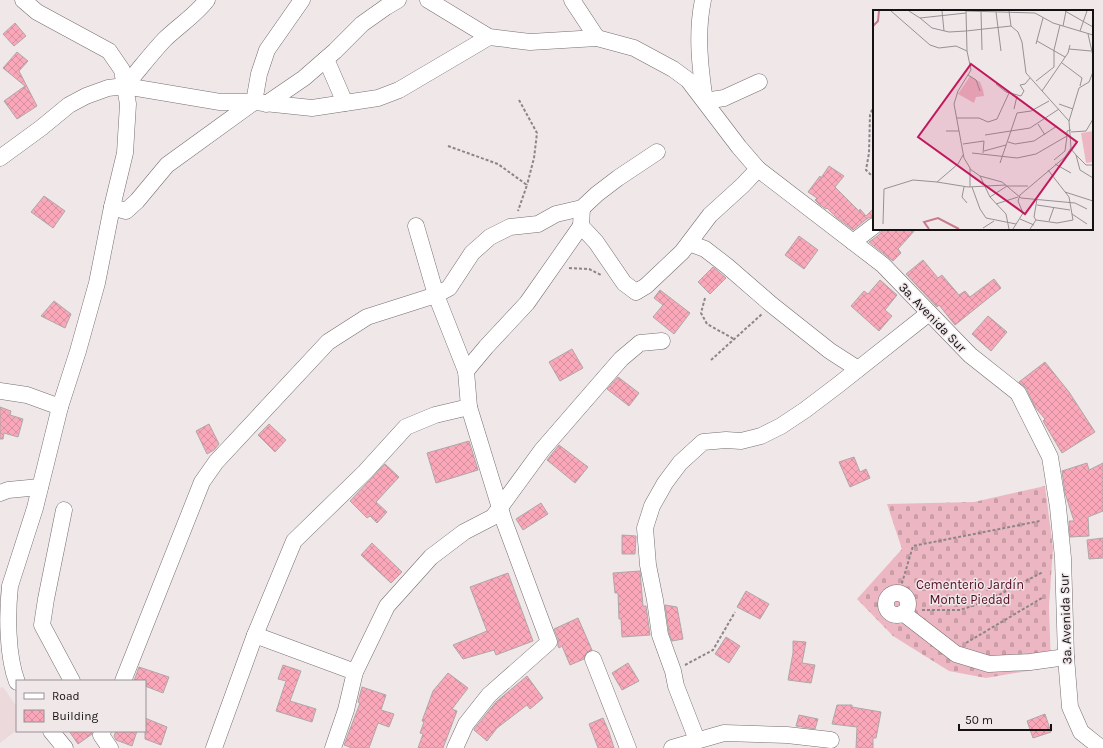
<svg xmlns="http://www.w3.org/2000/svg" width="1103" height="748" font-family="Karla,sans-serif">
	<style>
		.built { fill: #ebd9dc }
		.cemetery { fill: url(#cemetery-stones) }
		.building { fill: url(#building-cross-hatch); stroke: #afa7a8 }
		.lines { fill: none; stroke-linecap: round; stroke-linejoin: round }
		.minor-casing { stroke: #766e70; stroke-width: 17 }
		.path { stroke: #8c8688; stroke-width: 2; stroke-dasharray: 3 2; stroke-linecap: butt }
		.minor { stroke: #fff; stroke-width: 16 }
		.labels { text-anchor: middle; stroke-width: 3; stroke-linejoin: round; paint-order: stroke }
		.street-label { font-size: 13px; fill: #141112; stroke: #f0e7e9 }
		.park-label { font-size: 13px; fill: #520b25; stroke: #f0e7e9 }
		.inset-river { fill: none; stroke: #c77a8c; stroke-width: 2 }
		.inset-road { fill: none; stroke: #989193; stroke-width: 1 }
		.view { fill: #c2185b; fill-opacity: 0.15; stroke: #c2185b; stroke-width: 2 }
		.inset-edge { fill: none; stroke: #141112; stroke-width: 2 }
	</style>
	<defs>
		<pattern id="cemetery-stones" width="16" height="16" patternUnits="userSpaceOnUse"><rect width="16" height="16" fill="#ecb7c2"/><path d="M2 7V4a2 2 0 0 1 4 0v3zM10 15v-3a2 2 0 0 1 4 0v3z" fill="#ca9ca6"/></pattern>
		<pattern id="building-cross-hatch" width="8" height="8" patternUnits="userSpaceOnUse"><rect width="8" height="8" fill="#f9a7b9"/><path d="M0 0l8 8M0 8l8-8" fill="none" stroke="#d58f9e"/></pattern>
	</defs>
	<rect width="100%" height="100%" fill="#f0e7e9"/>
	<path class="built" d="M3 687 17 707V730L0 743V688Z"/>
	<path class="cemetery" d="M1045 486 1053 548 1049 606 1051 667 986 678 949 671 893 636 857 599 902 549 887 504 974 502Z"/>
	<g class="building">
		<path d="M15 23 26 36 14 46 3 34Z"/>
		<path d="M17 52 28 61 19 71 37 106 17 119 4 101 25 86 3 68Z"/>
		<path d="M829 166 844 176 835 187 859 211 860 209 866 216 874 208V217L868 218 853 230 836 217 827 208 826 209 819 204 815 200 817 198 808 192 820 176 821 178Z"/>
		<path d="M44 196 65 211 53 228 31 212Z"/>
		<path d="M883 229H916L898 249 901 253 893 261 869 242 880 234Z"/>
		<path d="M799 236 818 250 804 269 785 255Z"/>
		<path d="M923 260 938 278 942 275 959 295 965 291 970 297 994 279 1001 288 955 325 939 305 937 307 906 274Z"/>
		<path d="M713 267 726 278 710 294 698 282Z"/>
		<path d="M880 280 897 295 885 310 892 316 879 331 851 306 864 291 868 294Z"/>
		<path d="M660 290 690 313 674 334 653 317 663 305 654 298Z"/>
		<path d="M54 301 71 314 65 328 41 316Z"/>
		<path d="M988 316 1007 332 991 351 972 334Z"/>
		<path d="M572 349 583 368 560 381 549 362Z"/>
		<path d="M1045 362 1069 392 1095 432 1062 453 1043 421 1045 419 1035 407 1026 388 1019 382Z"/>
		<path d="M618 377 639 393 629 406 607 389Z"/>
		<path d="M0 407 11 411 10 415 23 419 18 437 4 433 3 439H0Z"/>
		<path d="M209 424 219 444 214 450 207 454 196 431Z"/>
		<path d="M269 424 286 440 275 452 258 435Z"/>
		<path d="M469 441 478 470 436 483 427 453Z"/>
		<path d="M559 445 588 467 575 483 547 460Z"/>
		<path d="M854 457 860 472 866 469 870 478 850 487 839 462Z"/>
		<path d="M1087 463 1089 470 1103 463V511L1088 517 1089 536 1070 537 1069 521H1074L1065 493 1062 471Z"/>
		<path d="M385 464 399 477 376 502 387 512 377 523 370 516 367 518 350 501Z"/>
		<path d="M541 503 548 514 523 530 516 519Z"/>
		<path d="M622 535 636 536 635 554H622Z"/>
		<path d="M1103 538V558L1089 559 1087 540Z"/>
		<path d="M372 543 402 572 391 583 361 555Z"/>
		<path d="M640 571 643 606H646L650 635 622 637 621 619H619L618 593H615L613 573Z"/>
		<path d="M508 573 533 641 496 655 494 650 463 659 453 645 487 631 470 587Z"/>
		<path d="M746 591 769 604 760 619 737 607Z"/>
		<path d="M665 605 677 607 683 639 672 641 669 633Z"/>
		<path d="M578 618 592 650 586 653 584 659 570 665 562 646 559 648 558 646V639L554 629Z"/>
		<path d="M726 637 740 646 729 663 715 654Z"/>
		<path d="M793 641 806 642 802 663 815 665 811 683 788 680 793 653Z"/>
		<path d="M628 663 639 681 622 690 612 673Z"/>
		<path d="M283 665 301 671 290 701 316 709 312 722 276 711 286 681 278 679Z"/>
		<path d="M139 667 169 677 163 693 145 686V681H134Z"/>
		<path d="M448 673 468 688 452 709 457 711 443 748H418L423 734 420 733 424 722 422 721 433 691Z"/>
		<path d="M527 676 543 698 530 709 527 705 497 728 487 741 474 730V729L496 702Z"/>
		<path d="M362 687 386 695 381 710 394 714 389 727 378 723 369 748H352L344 745 360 703 358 702Z"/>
		<path d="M837 705H852V707L881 712 876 738H873V748H856L857 727 832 724Z"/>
		<path d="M1045 714 1051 732 1033 738 1027 721Z"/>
		<path d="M799 715 818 719 815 729 796 726Z"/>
		<path d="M145 718 167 727 161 745 145 739Z"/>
		<path d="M603 718 609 732 614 748H598L589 724Z"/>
		<path d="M69 731H92V734L78 744Z"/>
		<path d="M116 731H137L132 746 116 740 114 736Z"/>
	</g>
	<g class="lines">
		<defs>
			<g id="minor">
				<path d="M428 0 489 37 530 42 597 38 634 48 673 69 688 80 739 147 758 169 883 265 970 355 1018 393 1050 457 1058 507 1063 558 1066 657 1070 707 1081 732 1101 748"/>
				<path d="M572 0 597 38"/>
				<path d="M703 0C696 33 700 68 705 101L724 98 759 82"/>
				<path d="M326 59 345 103"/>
				<path d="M125 86C138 71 150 55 164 40 178 26 195 16 207 0"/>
				<path d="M266 104 304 78 335 51 362 24 386 7 398 0"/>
				<path d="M0 158 41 128 69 105 86 96 108 88 125 86 220 102H254L312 108 378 98 399 90 489 37"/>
				<path d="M112 207 126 211 137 201 167 165 254 102 259 74 267 50 302 0"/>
				<path d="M582 208 581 226 596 242 624 283 636 292 646 286 682 252 710 215 743 185 758 169"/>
				<path d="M416 226 436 295 466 371 469 407 504 521 549 642 489 695 466 724 455 748"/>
				<path d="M853 242 874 226"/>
				<path d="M689 243 705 249 727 266 772 305 830 351 858 369"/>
				<path d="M466 371 486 347 527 303 581 226"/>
				<path d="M0 391 27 395 60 407"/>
				<path d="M0 493 8 490 40 487"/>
				<path d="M64 510 46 599 42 625 72 681"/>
				<circle cx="897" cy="604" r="11"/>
				<path d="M903 613 956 654 989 664 1030 662 1066 657"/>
				<path d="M255 635 355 672"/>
				<path d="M593 659 628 748"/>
				<path d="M123 681 202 482 216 462 328 342 367 317 436 295 449 288 472 253 490 237 510 227 538 224 556 214 582 208 597 194 618 178 657 152"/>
				<path d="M17 682C7 656 7 614 10 586L35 508 60 407 78 351 97 283 112 207 125 153 128 104 122 70 109 51 37 12 23 0"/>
				<path d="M51 731 65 748"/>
				<path d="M103 731 101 735 110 748"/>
				<path d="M697 740 676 686 673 671 660 635 655 600 648 565 645 528 652 506 665 483 680 463 703 442 726 440 741 441 761 436 781 426 805 410 838 385 929 313"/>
				<path d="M214 748 255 635 294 541 365 472 406 427 435 415 469 407"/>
				<path d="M333 748 346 710 355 672 387 606 431 557 464 532 493 517 542 450 621 359 640 343 662 341"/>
				<path d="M672 748 724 733 787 735 831 740"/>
			</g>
		</defs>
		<use href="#minor" class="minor-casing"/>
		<g class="path">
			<path d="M519 100 537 133 534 158 527 185"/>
			<path d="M874 105 870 115 869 153 866 170 874 178"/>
			<path d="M448 146 498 164 527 185 518 211"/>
			<path d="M569 268 589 269 601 275"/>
			<path d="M705 298 701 313 707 324 734 339"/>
			<path d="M711 360 762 314"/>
			<path d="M899 593 913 546 1040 521"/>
			<path d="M922 610H960L987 601 1043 572"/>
			<path d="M966 643 1042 598"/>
			<path d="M685 665 713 650 735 612"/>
		</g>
		<use href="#minor" class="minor"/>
	</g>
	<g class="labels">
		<g class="street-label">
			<text transform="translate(933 317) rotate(46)" y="5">3a. Avenida Sur</text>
			<text transform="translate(1065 619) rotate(-92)" y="5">3a. Avenida Sur</text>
		</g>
		<g class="park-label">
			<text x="970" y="589">Cementerio Jardín<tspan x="970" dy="15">Monte Piedad</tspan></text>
		</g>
	</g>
	<g transform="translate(873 10)">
		<rect width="220" height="220" fill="#f0e7e9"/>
		<path d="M97 66 107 72 110 80 111 86 103 87 101 93 85 84Z" fill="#ecb7c2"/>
		<path d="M220 121V152L213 153 208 123Z" fill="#ecb7c2"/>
		<path class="inset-river" d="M0 16 5 11 6 1M56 219 51 212 65 208 86 219"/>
		<path class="inset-road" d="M18 1 57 35 66 38 83 36 94 41 93 1M36 1 47 8 93 3M69 1 71 21M93 1 162 3 180 13 220 25M108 1 109 40M192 1 220 17M123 2 128 41M47 8 59 18 76 22 93 21 138 16 136 1M138 16 145 22 149 32 153 63 196 111M190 16 193 1M207 21 214 1M215 24 220 46M164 31 192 47M163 34 170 8M196 39 218 41M94 41 98 60 85 81 81 94 91 148 97 158V177M189 53 209 68 207 76M95 65 103 70 107 81M163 71 181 57V40L187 15M123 74 133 82 148 86 151 81 147 75 152 74 157 68M169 81 195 43 197 35M186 94 200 99M141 99 144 86M84 108H106L115 112 124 109 136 83M165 114 172 125M73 121H86M198 122 213 121 220 109M112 125 157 118 186 99M135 132 142 134 161 131 184 116M90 134 111 131 110 143M198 139 203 145 207 160 220 168M111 141 133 135M99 143 144 148 163 144 194 126V121L198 120M203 145 213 155H220M181 150 192 141 194 126M127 153 144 103 158 101 176 91M182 154 198 163M97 159 107 166 117 187 133 204 136 219M107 166 129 172 148 188 202 193 214 199M64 172 95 177 133 175M91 177 89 187 94 193M99 177 107 199 113 208 143 214M192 182 220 191M117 187 134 176H155M123 194 145 187M164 195 197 200M199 204 214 214M147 209 161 215M163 210 184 213 200 210 196 187 175 160M176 211 181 197M10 214 11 179 40 170 64 172 85 154 90 145M110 218 121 211M140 219 150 203 145 191 147 185 192 147 198 138 196 111 206 78 216 72 220 62M157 219 163 210 161 207 164 189"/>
		<path class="view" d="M98 54 204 132 152 204 45 127Z"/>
		<rect width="220" height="220" class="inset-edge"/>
	</g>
	<rect x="16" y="680" width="130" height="52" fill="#f0e7e9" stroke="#989193"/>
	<rect x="24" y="693" width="20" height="6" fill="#ffffff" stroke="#989193"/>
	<text x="52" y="700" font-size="12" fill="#141112">Road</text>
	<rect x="24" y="710" width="20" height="12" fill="url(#building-cross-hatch)" stroke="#989193"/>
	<text x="52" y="720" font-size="12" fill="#141112">Building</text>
	<path d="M959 724v6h92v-6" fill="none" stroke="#141112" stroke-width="2"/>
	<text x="965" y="724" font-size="12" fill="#141112" stroke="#f0e7e9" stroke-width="3" paint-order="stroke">50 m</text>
</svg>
